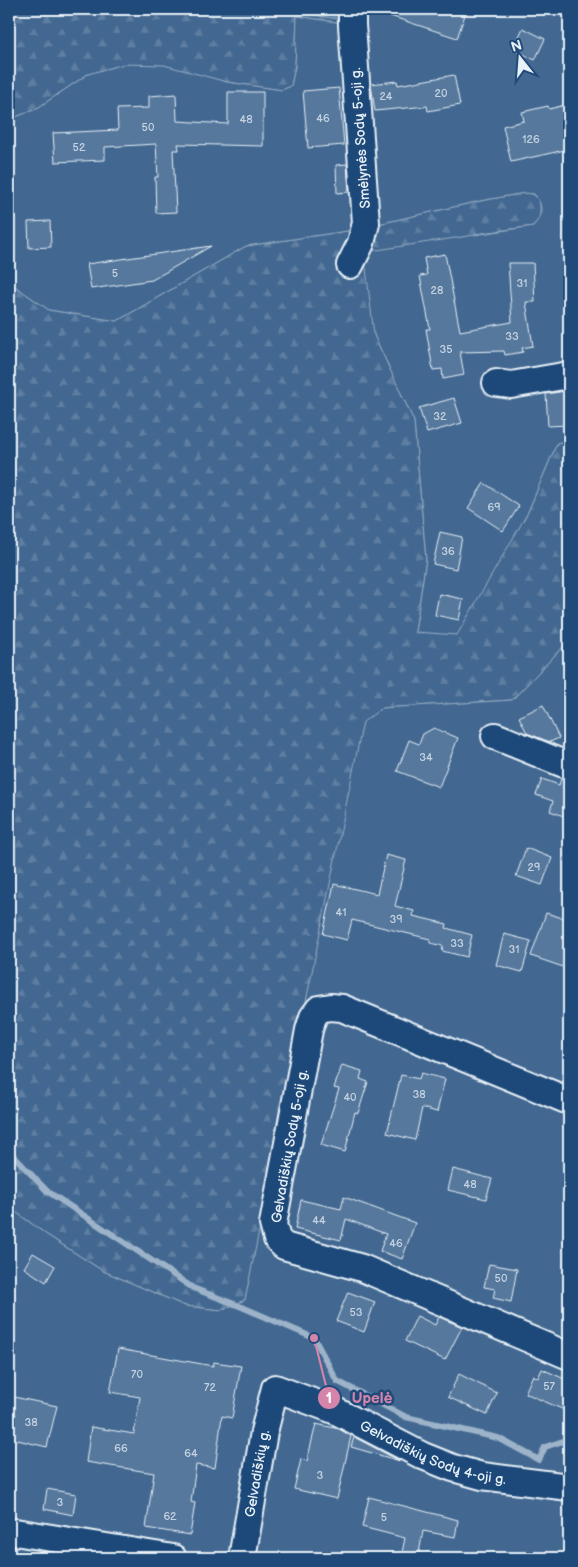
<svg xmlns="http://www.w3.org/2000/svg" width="578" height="1567" font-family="'Balsamiq Sans',sans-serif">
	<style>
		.forest { fill: url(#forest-firs); stroke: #96acc4 }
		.cemetery { fill: url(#cemetery-stones); stroke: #96acc4 }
		.garden { fill: #436891; stroke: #96acc4 }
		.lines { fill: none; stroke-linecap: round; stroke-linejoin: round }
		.stream { stroke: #9db3c9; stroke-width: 6 }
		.building { fill: #57789d; stroke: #e8f1f8 }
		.minor-casing { stroke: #e8f1f8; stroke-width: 30 }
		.minor { stroke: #1f4a7a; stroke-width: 26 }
		.labels { text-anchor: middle; stroke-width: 5; stroke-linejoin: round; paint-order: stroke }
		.number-label { font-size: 11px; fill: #c4d3e1 }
		.street-label { font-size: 14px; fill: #e8f1f8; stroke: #1f4a7a }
		.leader { fill: none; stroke: #d584aa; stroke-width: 2 }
		.callout-dot { fill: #d584aa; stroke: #1f4a7a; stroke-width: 2 }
		.mark-label { font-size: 15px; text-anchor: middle; font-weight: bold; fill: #fff }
		.callout-label { font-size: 15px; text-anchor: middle; font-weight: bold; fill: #d584aa; stroke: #1f4a7a; stroke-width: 5; stroke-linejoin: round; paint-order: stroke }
	</style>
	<defs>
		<pattern id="forest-firs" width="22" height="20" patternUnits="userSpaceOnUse" patternTransform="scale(1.25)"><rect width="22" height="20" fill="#436891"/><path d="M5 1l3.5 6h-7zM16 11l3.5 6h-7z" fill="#5e7ea1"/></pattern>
		<pattern id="cemetery-stones" width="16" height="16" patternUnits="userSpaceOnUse" patternTransform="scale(1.25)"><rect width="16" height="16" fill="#436891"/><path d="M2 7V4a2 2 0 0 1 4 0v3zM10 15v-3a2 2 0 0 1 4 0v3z" fill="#5e7ea1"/></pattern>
	</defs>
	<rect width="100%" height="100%" fill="#27517f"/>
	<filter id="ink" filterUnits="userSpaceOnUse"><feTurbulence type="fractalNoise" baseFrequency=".02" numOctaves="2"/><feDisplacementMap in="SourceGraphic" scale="10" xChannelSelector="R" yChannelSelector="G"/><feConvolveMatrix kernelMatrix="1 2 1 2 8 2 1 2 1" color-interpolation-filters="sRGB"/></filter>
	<g filter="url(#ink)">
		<g class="forest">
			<path d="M9 9H280L338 19 339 9 342 23 297 16 295 67 291 86 282 90 227 82 88 74 36 109 16 117 9 116Z"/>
			<path d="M524 193 533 194 540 201V218L533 226 475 234 374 335 414 421 426 559 415 632 527 514 557 443 569 440V649L562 648 512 700 382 708 245 1300 221 1310 185 1306 103 1271 47 1235 9 1207V282L49 310 117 321 246 246 347 231 480 201Z"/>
		</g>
		<path class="cemetery" d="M280 9H339V19L288 11Z"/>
		<g class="garden">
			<path d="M343 9H569V440L557 443 527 514 457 635 415 632 426 559 414 421 374 335 364 252 533 226C543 215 544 205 534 194L524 193 480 201 347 231 246 246 117 321 49 310 9 282V116L16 117 36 109 88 74 124 64 164 65 227 82 282 90 291 86 295 67 297 16 342 23Z"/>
			<path d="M562 648 569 649V1558H9V1207L47 1235 103 1271 185 1306 221 1310 245 1300 363 722 382 708 512 700Z"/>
		</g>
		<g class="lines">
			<path class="stream" d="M9 1151 47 1191 193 1288 242 1307 314 1338 337 1381 406 1417 498 1438 539 1460 545 1447 569 1439"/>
		</g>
		<g class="building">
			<path d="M379 9H467L457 38 378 12Z"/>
			<path d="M523 28 545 39 535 60 513 49Z"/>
			<path d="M454 75 460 105 428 111 427 106 375 111 371 84 397 81 398 85Z"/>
			<path d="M339 88 344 145 308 148 303 91Z"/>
			<path d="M228 92H263V146L178 144 179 150H173L176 212 156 213 155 177H158L156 144 105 147V160L55 162 53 133 118 130 117 109 149 108V96L176 94 177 121 228 124Z"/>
			<path d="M569 104V149L511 162 503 126 524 121 522 112 548 106 549 109Z"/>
			<path d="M347 164 349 192 337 193 336 165Z"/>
			<path d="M50 221 51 247 29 248 28 222Z"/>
			<path d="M211 246 152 280 91 289 87 264Z"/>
			<path d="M445 254 460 331 512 322 508 263H533L535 302H526L533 346 522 348 523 352 505 355 504 351 460 352 464 375 443 379 442 369 433 370 426 329H430L420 276 427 275 424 258Z"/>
			<path d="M566 391 568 425 548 426 546 394Z"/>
			<path d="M454 398 462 423 427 433 419 408Z"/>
			<path d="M484 483 519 506 503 531 468 508Z"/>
			<path d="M440 532 462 537 456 569 433 564Z"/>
			<path d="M439 594 463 599 459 620 435 615Z"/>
			<path d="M543 705 559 738 550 742 527 733 519 717Z"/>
			<path d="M434 728 458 738 439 787 397 771 409 740 419 744 423 734Z"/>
			<path d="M542 779 559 785 561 779 569 781V818L550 811 553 801 536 795Z"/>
			<path d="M526 848 552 858 542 885 516 876Z"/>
			<path d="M386 855 406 860 395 906 414 911 413 916 447 924 446 928 472 935 467 957 442 951 443 946 430 943V939L352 920 347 940 323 934 334 884 377 894Z"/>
			<path d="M546 913 569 920V969L531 956Z"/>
			<path d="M504 934 531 941 522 972 496 965Z"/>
			<path d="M342 1065 362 1071 360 1079 368 1082 358 1113 355 1112 345 1152 321 1145 339 1089 334 1088Z"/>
			<path d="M421 1073 445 1079 437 1112 422 1108 415 1140 387 1133 401 1075 419 1079Z"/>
			<path d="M453 1169 492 1179 486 1199 448 1190Z"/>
			<path d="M344 1197 415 1223 402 1259 380 1251 386 1234 346 1219 341 1240 295 1229 301 1200 341 1209Z"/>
			<path d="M33 1253 55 1266 46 1282 24 1268Z"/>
			<path d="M489 1264 517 1269 511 1302 493 1298 495 1289 484 1287Z"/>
			<path d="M348 1292 375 1302 364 1332 336 1321Z"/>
			<path d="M417 1316 435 1325 439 1317 462 1327 445 1360 405 1341Z"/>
			<path d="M118 1349 213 1366 214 1362 241 1366 232 1418 222 1416 215 1468 196 1465 191 1502 195 1503 190 1535 146 1528 154 1473 86 1462 91 1427 134 1434 140 1397 110 1392Z"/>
			<path d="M542 1369 569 1381V1412L525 1393 533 1375 538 1378Z"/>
			<path d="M459 1374 497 1393 487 1415 448 1397Z"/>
			<path d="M9 1396 57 1406 47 1447 9 1438Z"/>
			<path d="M316 1424 339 1429 351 1436 337 1499 294 1489 301 1459 307 1461Z"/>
			<path d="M354 1437 400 1461 351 1447Z"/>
			<path d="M47 1489 76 1494 73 1515 44 1509Z"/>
			<path d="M369 1497 458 1520 455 1537 423 1531 418 1558H401L405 1538 362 1527Z"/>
		</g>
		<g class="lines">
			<defs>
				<g id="minor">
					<path d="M350 265 361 243 366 223 352 25V9"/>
					<path d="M496 383 511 385 569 375"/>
					<path d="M495 736 569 766"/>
					<path d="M569 1101 342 1008 331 1007 319 1009 313 1017 309 1030 273 1224 277 1239 284 1246 362 1268 569 1356"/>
					<path d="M9 1531 173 1558"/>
					<path id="s1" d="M242 1558 264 1432 275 1388 334 1410 423 1456 453 1468 482 1476 569 1487"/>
				</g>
			</defs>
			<use href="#minor" class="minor-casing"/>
			<use href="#minor" class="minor"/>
		</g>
	</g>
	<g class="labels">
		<g class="number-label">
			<text x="441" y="97">20</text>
			<text x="386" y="100">24</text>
			<text x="323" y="122">46</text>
			<text x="246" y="123">48</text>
			<text x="148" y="131">50</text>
			<text x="531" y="143">126</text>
			<text x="79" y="151">52</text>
			<text x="115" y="277">5</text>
			<text x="522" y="287">31</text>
			<text x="437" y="294">28</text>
			<text x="512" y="340">33</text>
			<text x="446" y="353">35</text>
			<text x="440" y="420">32</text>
			<text x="494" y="511">69</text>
			<text x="448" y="555">36</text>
			<text x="426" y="761">34</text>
			<text x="534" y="871">29</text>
			<text x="341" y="916">41</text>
			<text x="396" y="923">39</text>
			<text x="457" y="947">33</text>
			<text x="514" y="953">31</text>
			<text x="419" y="1098">38</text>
			<text x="350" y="1101">40</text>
			<text x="470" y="1188">48</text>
			<text x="319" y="1224">44</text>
			<text x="396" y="1247">46</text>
			<text x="501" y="1282">50</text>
			<text x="356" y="1316">53</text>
			<text x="137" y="1378">70</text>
			<text x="549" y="1390">57</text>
			<text x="210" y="1391">72</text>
			<text x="31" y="1426">38</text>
			<text x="121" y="1452">66</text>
			<text x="191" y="1457">64</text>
			<text x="320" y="1479">3</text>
			<text x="60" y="1506">3</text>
			<text x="170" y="1520">62</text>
			<text x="384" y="1521">5</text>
		</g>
		<g class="street-label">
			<text transform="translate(360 138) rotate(-94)" y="5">Smėlynės Sodų 5-oji g.</text>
			<text transform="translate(289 1146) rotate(-80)" y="5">Gelvadiškių Sodų 5-oji g.</text>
			<text dy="5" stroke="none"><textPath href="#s1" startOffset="345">Gelvadiškių Sodų 4-oji g.</textPath></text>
			<text dy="5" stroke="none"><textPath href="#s1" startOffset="86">Gelvadiškių g.</textPath></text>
		</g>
	</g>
	<path class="leader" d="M314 1338L329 1398"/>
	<g class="callout-dot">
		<circle cx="314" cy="1338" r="5"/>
		<circle cx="329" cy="1398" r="12"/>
	</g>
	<g class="mark-label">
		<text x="329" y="1403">1</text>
	</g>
	<g class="callout-label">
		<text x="372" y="1403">Upelė</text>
	</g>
	<rect width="578" height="1567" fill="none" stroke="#1f4a7a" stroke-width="30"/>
	<rect x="15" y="15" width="548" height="1537" fill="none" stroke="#e8f1f8" stroke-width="2" filter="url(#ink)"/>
	<g transform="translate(520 58) rotate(343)" stroke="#1f4a7a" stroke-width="4" paint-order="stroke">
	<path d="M0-4L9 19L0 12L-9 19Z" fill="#e8f1f8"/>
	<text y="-8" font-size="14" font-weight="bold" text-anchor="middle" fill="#e8f1f8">N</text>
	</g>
</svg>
